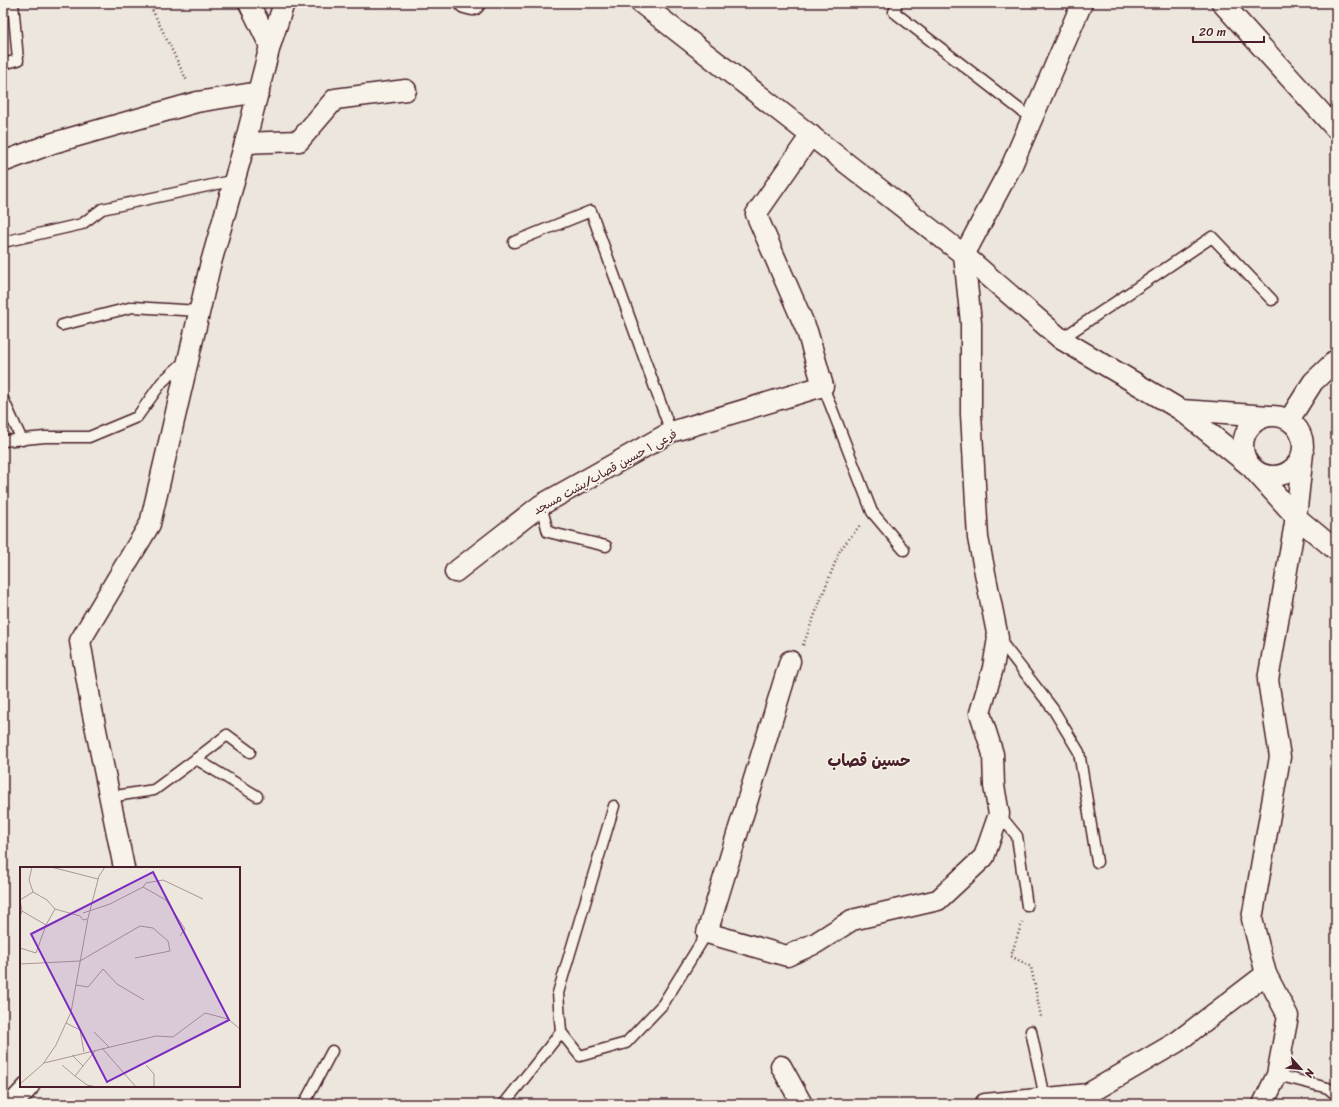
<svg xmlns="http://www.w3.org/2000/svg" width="1339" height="1107" font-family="Sriracha,'Playpen Sans Arabic',sans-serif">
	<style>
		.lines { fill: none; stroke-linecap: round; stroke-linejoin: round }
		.lane-casing { stroke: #4a1f2b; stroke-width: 13 }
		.street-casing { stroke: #4a1f2b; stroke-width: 23 }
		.path { stroke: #4a1f2b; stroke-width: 2.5; stroke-dasharray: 1 3; stroke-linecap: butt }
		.lane { stroke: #f7f3e8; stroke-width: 10 }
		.street { stroke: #f7f3e8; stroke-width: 20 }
		.labels { text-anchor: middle; stroke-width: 3; stroke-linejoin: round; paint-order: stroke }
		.street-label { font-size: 12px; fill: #4a1f2b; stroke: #f7f3e8 }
		.district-label { font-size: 16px; font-weight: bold; fill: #4a1f2b; stroke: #f7f3e8 }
		.inset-road { fill: none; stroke: #ab9696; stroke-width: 1 }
		.view { fill: #7b2cbf; fill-opacity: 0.15; stroke: #7b2cbf; stroke-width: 2 }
		.inset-edge { fill: none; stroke: #4a1f2b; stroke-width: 2 }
	</style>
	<rect width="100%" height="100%" fill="#ece6dd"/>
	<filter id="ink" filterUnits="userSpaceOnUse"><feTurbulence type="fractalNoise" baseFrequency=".025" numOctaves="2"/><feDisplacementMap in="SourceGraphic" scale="8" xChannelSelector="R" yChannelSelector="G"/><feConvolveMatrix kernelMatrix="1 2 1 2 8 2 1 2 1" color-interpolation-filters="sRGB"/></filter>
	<g filter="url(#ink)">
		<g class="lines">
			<defs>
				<g id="lane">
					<path d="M897 3 894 12 1032 119"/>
					<path d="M3 64 18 60 13 3"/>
					<path d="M3 242 82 224 102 209 235 180"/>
					<path d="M514 242 591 211 671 432"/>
					<path d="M62 325 133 307 199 311"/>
					<path d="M1061 339 1212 237 1272 300"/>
					<path d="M823 386 872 512 904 550"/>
					<path d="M3 399 22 440"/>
					<path d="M3 441 45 437H89L137 417 162 382 186 360"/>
					<path d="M541 505 548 532 606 546"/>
					<path d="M998 638 1053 709 1079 752 1097 862"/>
					<path d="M196 759 227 735 250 752"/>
					<path d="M109 797 154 790 196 759 257 796"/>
					<path d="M999 814 1017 836 1027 906"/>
					<path d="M1031 1031 1045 1098"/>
					<path d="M561 1032 558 993 614 806"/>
					<path d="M1277 1075 1328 1088 1336 1095"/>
					<path d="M304 1104 332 1051"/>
					<path d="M504 1104 561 1032 580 1056 626 1043 663 1004 707 933"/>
				</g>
				<g id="street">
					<path d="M249 3 270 46"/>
					<path d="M465 3 473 5 475 3"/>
					<path d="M641 3 964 255 1061 339 1181 410 1251 467 1296 517 1336 550"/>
					<path d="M1222 3 1336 129"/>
					<path d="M245 143 299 141 335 99 406 90"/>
					<path d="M3 162 53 143 197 102 259 92"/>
					<path d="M1181 410 1269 416"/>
					<circle cx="1273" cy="446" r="30"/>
					<path d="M1289 420 1313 382 1336 360"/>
					<path d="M455 572 541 505 671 432 823 386 807 331 756 214 811 135"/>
					<path d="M790 661 707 933 787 956 816 943 852 920 938 900 984 857 999 814 994 786 993 754 980 713 993 668 998 638 978 538 971 414V323L964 255 1012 165 1082 3"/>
					<path d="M124 868 92 710 80 641 150 524 210 266 245 143 270 46 284 3"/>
					<path d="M781 1066 802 1104"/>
					<path d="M12 1104 29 1086"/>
					<path d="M985 1104 1088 1094 1177 1042 1266 974 1252 919 1280 757 1268 680 1296 517 1303 453"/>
					<path d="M1263 1104 1277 1075 1288 1016 1266 974"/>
				</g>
			</defs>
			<use href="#lane" class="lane-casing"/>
			<use href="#street" class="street-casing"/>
			<g class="path">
				<path d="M149 3 187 81"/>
				<path d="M803 645 840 550 861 524"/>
				<path d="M1022 922 1011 956 1031 967 1041 1017"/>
			</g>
			<use href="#lane" class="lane"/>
			<use href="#street" class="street"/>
		</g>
	</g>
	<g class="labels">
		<g class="street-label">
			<text transform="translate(605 472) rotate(-29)" y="4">فرعی ۱ حسین قصاب/پشت مسجد</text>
		</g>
		<g class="district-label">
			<text x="869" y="766">حسین قصاب</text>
		</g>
	</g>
	<g transform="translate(20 867)">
		<rect width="220" height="220" fill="#ece6dd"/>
		<path class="inset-road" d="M12 0 9 13 13 25M31 0 78 12M123 20 126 16 143 13 183 32M0 33 13 25 27 33 35 42 60 49 63 53 67 52M2 44 26 58 35 42M63 46 90 37 123 20 146 33 165 62 160 69M0 50 2 44 0 32M0 81 16 86 26 58M0 97 60 94 120 59 133 61 148 74 150 84 115 91M56 118 68 120 83 102 97 117 124 133M46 156 60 163 64 185M74 165 89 180M82 181 116 220M52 188 63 199 55 209 67 218 77 220M24 196 136 169 153 170 185 146 208 152 220 162M42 198 55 209M126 198 134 207V220M63 199 76 183M0 217 23 197 36 178 51 145 68 51 79 9 85 0"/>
		<path class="view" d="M133 5 209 153 87 215 11 67Z"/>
		<rect width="220" height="220" class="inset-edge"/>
	</g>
	<rect width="1339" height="1107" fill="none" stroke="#f7f3e8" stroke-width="16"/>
	<rect x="8" y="8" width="1323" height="1091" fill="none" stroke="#4a1f2b" stroke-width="1.5" filter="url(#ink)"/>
	<g transform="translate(1301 1069) rotate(117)" stroke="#f7f3e8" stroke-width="3" paint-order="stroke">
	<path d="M0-3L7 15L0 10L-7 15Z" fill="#4a1f2b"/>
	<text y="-6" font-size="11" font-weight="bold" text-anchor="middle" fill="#4a1f2b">N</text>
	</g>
	<path d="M1193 36v6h71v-6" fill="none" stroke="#4a1f2b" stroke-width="2"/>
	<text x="1199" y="36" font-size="12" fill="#4a1f2b" stroke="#f7f3e8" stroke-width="3" paint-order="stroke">20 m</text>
</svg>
